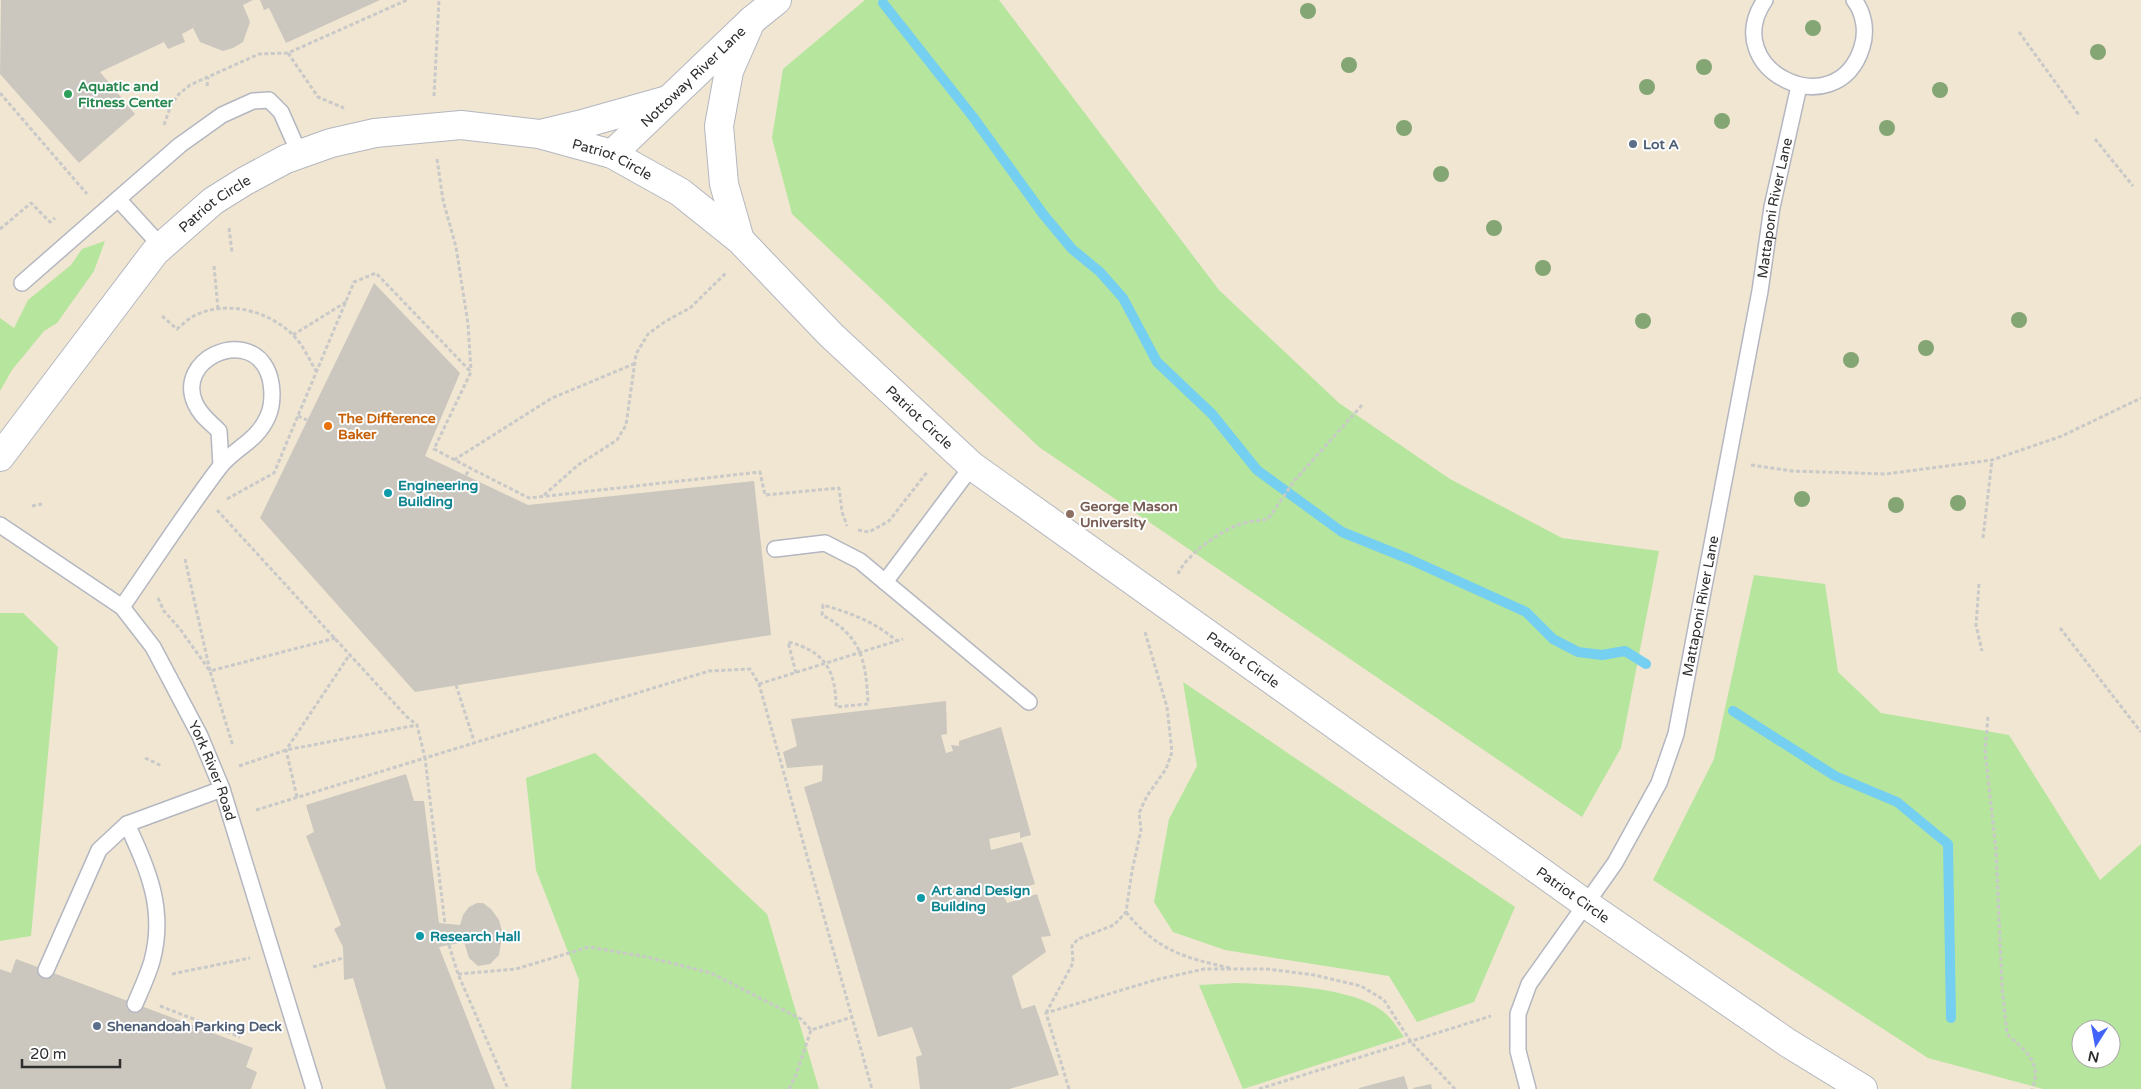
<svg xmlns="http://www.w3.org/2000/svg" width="2141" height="1089" font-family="'Varela Round',sans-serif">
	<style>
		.education { fill: #f0e6d1; fill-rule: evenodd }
		.green { fill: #b6e59e; fill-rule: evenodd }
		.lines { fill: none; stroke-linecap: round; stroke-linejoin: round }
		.stream { stroke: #75cff0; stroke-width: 10 }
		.building { fill: #cbc7bf }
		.service-casing { stroke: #b4b7c1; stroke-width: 18 }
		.tertiary-casing { stroke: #b4b7c1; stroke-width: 30 }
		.path { stroke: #c9c9c9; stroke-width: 3; stroke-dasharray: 4 2.5; stroke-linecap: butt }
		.service { stroke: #fff; stroke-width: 15 }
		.tertiary { stroke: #fff; stroke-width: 28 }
		.tree { fill: #84a574 }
		.leisure-dot { fill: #2e9e5b; stroke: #fff; stroke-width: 2 }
		.service-dot { fill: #5c6f8a; stroke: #fff; stroke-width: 2 }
		.food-dot { fill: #e8710a; stroke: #fff; stroke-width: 2 }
		.culture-dot { fill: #0f9aa8; stroke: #fff; stroke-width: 2 }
		.education-dot { fill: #8d6e63; stroke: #fff; stroke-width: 2 }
		.labels { text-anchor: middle; stroke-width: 4; stroke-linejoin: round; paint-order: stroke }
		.street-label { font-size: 14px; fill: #2e2e2e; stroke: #fff }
		.leisure-label { font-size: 14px; font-weight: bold; fill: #27864d; stroke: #fff; text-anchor: start }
		.service-label { font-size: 14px; font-weight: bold; fill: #4e5e75; stroke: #fff; text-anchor: start }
		.food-label { font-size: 14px; font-weight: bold; fill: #c56008; stroke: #fff; text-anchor: start }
		.culture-label { font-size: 14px; font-weight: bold; fill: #0d838f; stroke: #fff; text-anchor: start }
		.education-label { font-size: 14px; font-weight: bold; fill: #785e54; stroke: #fff; text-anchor: start }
	</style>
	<rect width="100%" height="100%" fill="#efe9e1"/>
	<path class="education" d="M0 0H2141V1089H0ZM2081 1029H2111V1059H2081Z"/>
	<g class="green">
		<path d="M865 0H999L1219 290 1339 403 1450 479 1562 538 1659 551 1621 748 1582 817 1039 447 792 214 772 138 783 69Z"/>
		<path d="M105 241 94 271 57 323 44 331 12 370 0 391V318L14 328 28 300 71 265 82 249Z"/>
		<path d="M1754 575 1825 584 1838 672 1881 713 2009 735 2100 880 2141 844V1089H2043L1928 1058 1653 880 1714 759ZM2081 1029H2111V1059H2081Z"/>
		<path d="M0 613H23L58 647 31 936 0 941Z"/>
		<path d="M1183 682 1515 907 1474 1002 1417 1022 1389 976 1225 950 1173 932 1154 902 1169 819 1197 766Z"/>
		<path d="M595 753 767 914 819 1089H571L579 980 536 870 526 778Z"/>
		<path d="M1238 983C1279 985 1353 986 1385 1013 1393 1020 1398 1029 1404 1037L1243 1089 1199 985Z"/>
	</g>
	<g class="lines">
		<g class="stream">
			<path d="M883 3 973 117 1043 214 1072 249 1100 272 1123 298 1157 362 1212 414 1257 470 1342 532 1409 559 1526 612 1553 639 1578 652 1602 655 1625 651 1646 664"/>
			<path d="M1733 711 1835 776 1897 802 1948 844 1951 1018"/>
		</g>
	</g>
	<g class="building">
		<path d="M1 0H253L243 5 250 22 243 42 233 48 223 51 200 42 193 28 182 34 185 42 168 49 164 42 100 72 135 114 79 163 0 74Z"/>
		<path d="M260 0H380L286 43 269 8 264 10Z"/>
		<path d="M374 283 460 373 425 456 528 505 754 481 771 635 415 692 260 518Z"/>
		<path d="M946 701 947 734 941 735 946 753 953 751 951 745 959 746V741L1001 727 1031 835 1020 838V832L989 839 991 850 1022 842 1035 884 1003 894 1007 903 1037 894 1051 936 1041 937 1046 952 1012 976 1022 1009 1035 1005 1059 1075 1009 1089H920L916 1057 922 1055 912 1027 878 1037 804 787 822 781 823 765 787 768 783 752 797 746 791 719Z"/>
		<path d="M406 774 414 801H424L439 923 460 925 463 915 469 907 477 903H483L491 909 499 920 502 931 501 943 499 955 490 964 478 966 469 958 464 942 439 947 495 1089H386L353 978 344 980 343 947 334 929 341 925 306 836 314 832 306 805Z"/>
		<path d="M16 959 253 1048 246 1067 257 1072 251 1089H0V969L11 973Z"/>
		<path d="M1404 1076 1408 1089H1359V1088Z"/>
		<path d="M1431 1084 1432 1089H1414L1413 1088Z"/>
	</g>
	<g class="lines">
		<defs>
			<g id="service">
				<path d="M1765 0C1717 70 1837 128 1862 47 1867 31 1864 13 1854 0"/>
				<path d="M161 246 118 199 180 145 222 115 253 101 269 100 281 112 300 155"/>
				<path d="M22 283 118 199"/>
				<path id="s1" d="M0 525 122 607 153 647 200 736 222 789 314 1089"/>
				<path d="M775 549 825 543 860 561 1029 702"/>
				<path d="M885 582 972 466"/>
				<path d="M122 607C154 561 185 513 219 468 234 448 257 442 268 416 274 402 273 381 266 368 244 328 176 360 195 403 200 415 210 422 219 431L221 465"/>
				<path d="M127 824C148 870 166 909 152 961 148 975 141 990 135 1004"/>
				<path d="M46 970 99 850 127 824 222 789"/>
				<path id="s2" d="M1528 1089 1518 1051V1014L1529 984 1615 863 1659 783 1676 734 1760 291 1772 207 1799 86"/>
			</g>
			<g id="tertiary">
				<path d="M544 133 586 123 664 101"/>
				<path id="s3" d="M612 154 751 21 777 0"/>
				<path d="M740 240 724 184 719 126 729 71 751 21"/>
				<path id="s4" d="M0 457 155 252 213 201 245 181 286 159 331 143 375 133 461 125 539 134 612 154 680 192 740 240 831 335 972 466 1586 904 1788 1043 1863 1089"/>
			</g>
		</defs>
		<use href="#service" class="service-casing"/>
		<use href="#tertiary" class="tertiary-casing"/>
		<g class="path">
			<path d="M2019 32 2079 115"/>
			<path d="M288 53 318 97 344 108"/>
			<path d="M207 86 208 77"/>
			<path d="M0 93 87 194"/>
			<path d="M434 96 439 0"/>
			<path d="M164 125 171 105 179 94 190 85 259 54 288 53 407 0"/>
			<path d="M2095 139 2133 186"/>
			<path d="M437 159 443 200 456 247 468 324 471 371"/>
			<path d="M229 228 232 252"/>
			<path d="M0 229 31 203 50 222 55 218"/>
			<path d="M214 266 218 309"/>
			<path d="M162 316 177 329C182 325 187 320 192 317 224 299 268 310 293 335 303 345 309 359 316 371"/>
			<path d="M293 335 346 302"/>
			<path d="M298 416 307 420"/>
			<path d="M454 460 552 398 634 364"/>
			<path d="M1751 465 1792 471 1886 474 1992 460 2062 436 2141 398"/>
			<path d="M466 475 470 468 529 498 760 472 765 495 839 488 842 512 847 526"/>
			<path d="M544 495 578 465 617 440 626 425 636 354 648 334 666 321 690 308 727 272"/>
			<path d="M227 499 274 473 354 282 376 273 471 372 434 449 470 468"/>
			<path d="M32 506 42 504"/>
			<path d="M217 510 406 716 417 725 425 758 709 671 750 669 759 684 872 1089"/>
			<path d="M858 530 869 532 889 521 928 471"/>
			<path d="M1983 538 1992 460"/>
			<path d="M185 559 210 671 336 638"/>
			<path d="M1178 574C1186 555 1221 530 1241 524 1249 521 1259 521 1268 519L1295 480 1363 404"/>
			<path d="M1979 584 1976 625 1982 651"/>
			<path d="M158 598 164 611 180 629 210 671 233 746"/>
			<path d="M2060 628 2141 732"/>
			<path d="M796 673 788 642C825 651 836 671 836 707L868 704C866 661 862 636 822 615L823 605C851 613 875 622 897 641"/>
			<path d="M759 684 903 639"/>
			<path d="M456 685 474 741"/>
			<path d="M1988 717 1985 751 1996 850 2002 987 2007 1034C2025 1051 2043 1062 2032 1089"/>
			<path d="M145 758 162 766"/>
			<path d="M239 766 286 750 417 725"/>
			<path d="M297 797 286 750 350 654"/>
			<path d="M256 810 425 758 445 924"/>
			<path d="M1126 912C1156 950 1185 958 1230 968"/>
			<path d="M449 945 458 974 508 1089"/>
			<path d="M313 967 343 958"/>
			<path d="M172 974 250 958"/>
			<path d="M458 974 516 969 589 947 647 957 711 973 801 1019 811 1030"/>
			<path d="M160 1006 240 1037"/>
			<path d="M1046 1013 1073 963 1072 946 1078 939 1114 925 1126 912 1132 871 1141 830 1139 813 1147 796 1166 769 1172 752 1167 707 1145 632"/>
			<path d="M789 1089 796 1075 811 1030 852 1017"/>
			<path d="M1069 1089 1046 1013 1155 980 1204 969H1267L1314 975 1361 986 1384 1000 1411 1042 1455 1089"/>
			<path d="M1259 1089 1491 1016"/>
		</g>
		<use href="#service" class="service"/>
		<use href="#tertiary" class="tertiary"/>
	</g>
	<g class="tree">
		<circle cx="1308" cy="11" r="8"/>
		<circle cx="1813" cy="28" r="8"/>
		<circle cx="2098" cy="52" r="8"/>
		<circle cx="1349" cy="65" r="8"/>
		<circle cx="1704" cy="67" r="8"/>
		<circle cx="1647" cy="87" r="8"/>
		<circle cx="1940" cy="90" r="8"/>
		<circle cx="1722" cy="121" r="8"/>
		<circle cx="1404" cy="128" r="8"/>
		<circle cx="1887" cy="128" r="8"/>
		<circle cx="1441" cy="174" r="8"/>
		<circle cx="1494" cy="228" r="8"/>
		<circle cx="1543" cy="268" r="8"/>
		<circle cx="2019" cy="320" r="8"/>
		<circle cx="1643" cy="321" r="8"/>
		<circle cx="1926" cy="348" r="8"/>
		<circle cx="1851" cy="360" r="8"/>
		<circle cx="1802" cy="499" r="8"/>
		<circle cx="1958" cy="503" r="8"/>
		<circle cx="1896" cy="505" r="8"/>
	</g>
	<circle class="leisure-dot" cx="68" cy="94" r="5"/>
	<g class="service-dot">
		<circle cx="1633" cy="144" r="5"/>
		<circle cx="97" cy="1026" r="5"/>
	</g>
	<circle class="food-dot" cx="328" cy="426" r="5"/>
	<g class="culture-dot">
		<circle cx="388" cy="493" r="5"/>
		<circle cx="921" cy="898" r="5"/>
		<circle cx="420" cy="936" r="5"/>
	</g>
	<circle class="education-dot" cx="1070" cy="514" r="5"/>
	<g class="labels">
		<g class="street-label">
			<text dy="5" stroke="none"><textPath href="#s3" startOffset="112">Nottoway River Lane</textPath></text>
			<text dy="5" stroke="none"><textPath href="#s4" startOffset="754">Patriot Circle</textPath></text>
			<text dy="5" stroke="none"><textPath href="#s4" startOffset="334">Patriot Circle</textPath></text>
			<text dy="5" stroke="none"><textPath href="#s2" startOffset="935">Mattaponi River Lane</textPath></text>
			<text dy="5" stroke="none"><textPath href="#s4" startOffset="1159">Patriot Circle</textPath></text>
			<text dy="5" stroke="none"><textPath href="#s2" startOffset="530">Mattaponi River Lane</textPath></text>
			<text dy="5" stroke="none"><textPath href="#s4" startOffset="1564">Patriot Circle</textPath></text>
			<text dy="5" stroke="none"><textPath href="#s1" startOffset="335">York River Road</textPath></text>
			<text dy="5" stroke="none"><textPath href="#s4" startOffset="1969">Patriot Circle</textPath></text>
		</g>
		<g class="leisure-label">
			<text x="78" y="91">Aquatic and<tspan x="78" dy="16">Fitness Center</tspan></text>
		</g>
		<g class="service-label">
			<text x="1643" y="149">Lot A</text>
			<text x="107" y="1031">Shenandoah Parking Deck</text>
		</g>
		<g class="food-label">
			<text x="338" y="423">The Difference<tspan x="338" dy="16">Baker</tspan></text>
		</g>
		<g class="culture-label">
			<text x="398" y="490">Engineering<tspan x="398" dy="16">Building</tspan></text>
			<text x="931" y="895">Art and Design<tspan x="931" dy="16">Building</tspan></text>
			<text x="430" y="941">Research Hall</text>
		</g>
		<g class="education-label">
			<text x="1080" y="511">George Mason<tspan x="1080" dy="16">University</tspan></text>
		</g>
	</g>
	<g transform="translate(2096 1044) rotate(191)"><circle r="24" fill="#ffffff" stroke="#ababab"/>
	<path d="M0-4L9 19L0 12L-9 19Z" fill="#4264fb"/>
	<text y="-8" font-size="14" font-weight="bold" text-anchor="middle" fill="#2e2e2e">N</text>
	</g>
	<path d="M22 1059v8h98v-8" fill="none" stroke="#2e2e2e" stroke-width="2.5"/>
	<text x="30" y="1059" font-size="15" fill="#2e2e2e" stroke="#ffffff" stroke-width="4" paint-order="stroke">20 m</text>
</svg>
